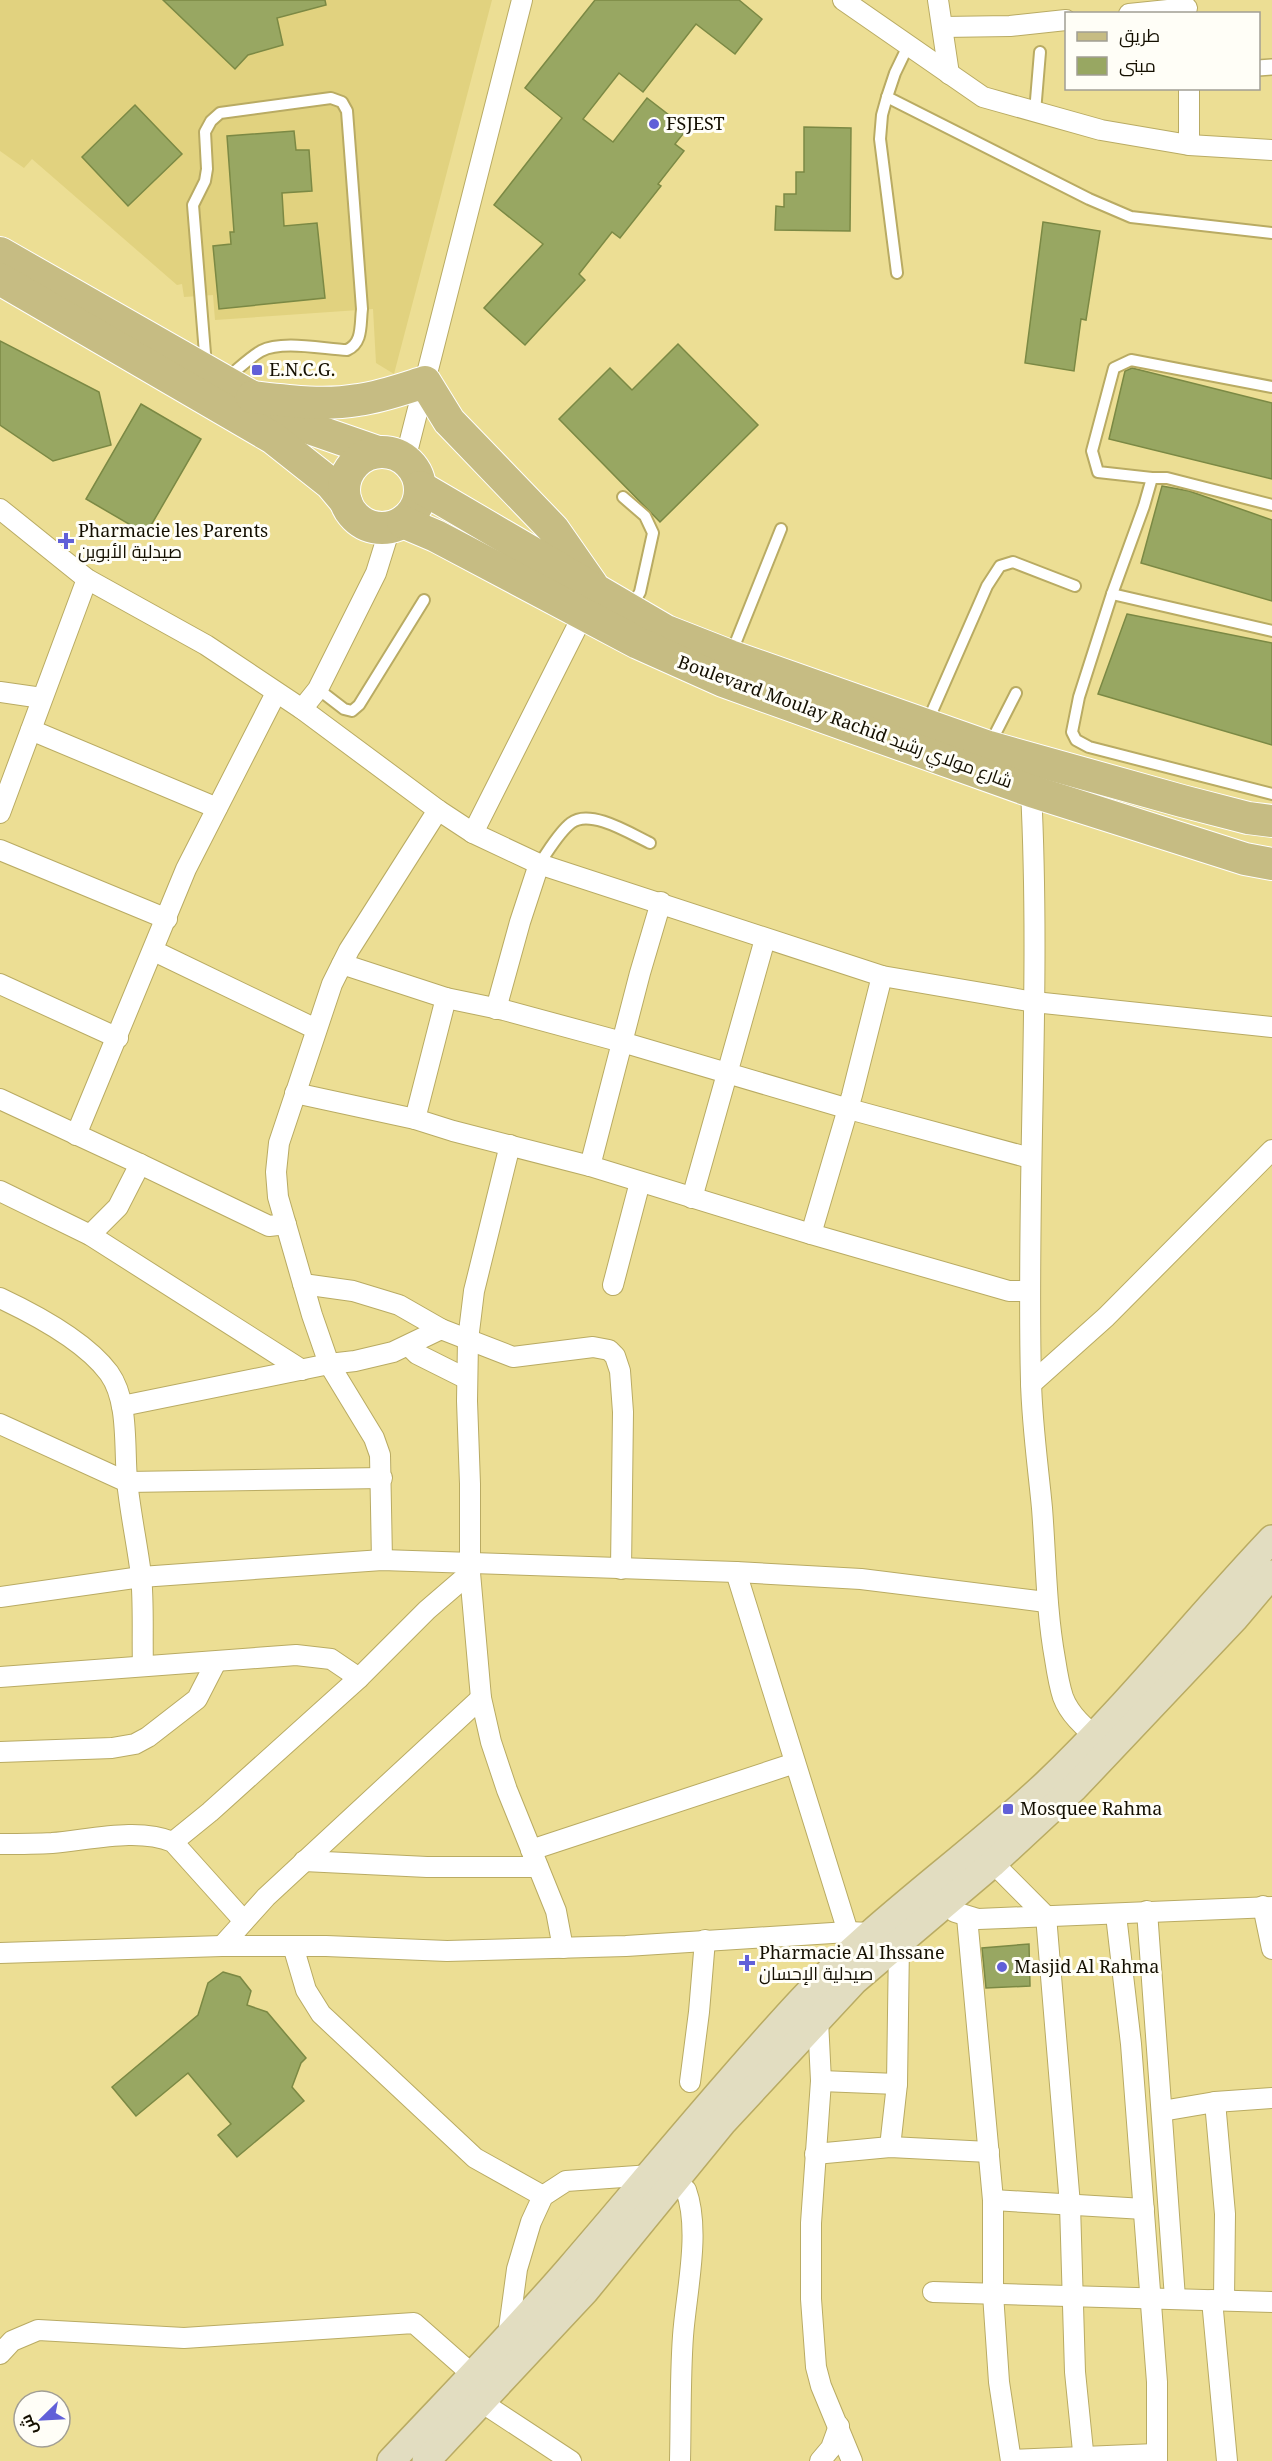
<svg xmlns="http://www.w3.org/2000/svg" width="1272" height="2461" font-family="'Noto Serif',Cairo,serif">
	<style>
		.built { fill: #e1d27f }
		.building { fill: #98a762; stroke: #7b8944; stroke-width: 1.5 }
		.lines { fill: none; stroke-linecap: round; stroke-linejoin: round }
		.service-casing { stroke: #b9ab63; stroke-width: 14 }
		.pedestrian-casing { stroke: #b9ab63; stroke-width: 18 }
		.minor-casing { stroke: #b9ab63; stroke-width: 22 }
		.secondary-casing { stroke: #b9ab63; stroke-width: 30 }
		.primary-casing { stroke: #fff; stroke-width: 34 }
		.service { stroke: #fff; stroke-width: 10 }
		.pedestrian { stroke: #fff; stroke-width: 15 }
		.minor { stroke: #fff; stroke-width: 20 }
		.secondary { stroke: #e2ddc1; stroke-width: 27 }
		.primary { stroke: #c6bc83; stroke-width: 32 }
		.poi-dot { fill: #6160d8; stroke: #fffef7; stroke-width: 2 }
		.labels { text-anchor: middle; stroke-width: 6; stroke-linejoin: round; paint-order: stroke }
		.poi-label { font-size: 18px; fill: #140f00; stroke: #fffef7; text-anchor: start }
		.street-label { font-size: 18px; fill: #140f00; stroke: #fffef7 }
	</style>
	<rect width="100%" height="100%" fill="#ecde94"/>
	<path class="built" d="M0 0H492L394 374 376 363 373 309 215 320 213 295 184 297 182 284 177 285 32 159 24 168 0 151Z"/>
	<g class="building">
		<path d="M163 0H325L326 5 277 18 283 45 248 55 235 69Z"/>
		<path d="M595 0H739L762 19 735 54 696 24 643 92 619 73 583 119 613 142 647 98 687 129 675 144 684 151 658 184 661 186 620 238 612 232 579 274 585 280 525 345 484 308 543 244 494 205 562 118 525 88Z"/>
		<path d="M135 105 182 154 128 206 82 157Z"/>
		<path d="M804 127 851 128 850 231 775 230 776 206 784 207V194H796V172H804Z"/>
		<path d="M294 131 296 150H309L312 191 282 193 284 226 317 223 325 298 219 309 213 246 231 244 230 232H234L227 136Z"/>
		<path d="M1043 222 1100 231 1086 320 1081 319 1074 371 1025 363Z"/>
		<path d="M0 341 99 392 111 445 53 461 0 425Z"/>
		<path d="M678 344 758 425 660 522 559 419 610 368 632 390Z"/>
		<path d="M1132 368 1272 403V479L1109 439 1125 371Z"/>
		<path d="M141 404 201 439 146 534 86 499Z"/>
		<path d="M1162 486 1189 491 1272 520V601L1141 563Z"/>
		<path d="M1127 614 1272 643V745L1098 694Z"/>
		<path d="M1029 1944 1030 1986 986 1988 982 1948Z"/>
		<path d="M223 1972 240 1977 251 1991 247 2005 267 2012 306 2058 301 2063 292 2087 304 2101 237 2157 218 2135 231 2124 188 2073 136 2116 112 2087 198 2015 208 1983Z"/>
	</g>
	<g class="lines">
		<defs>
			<g id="service">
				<path d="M887 97 1089 199 1131 217 1272 233"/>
				<path d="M1035 112 1040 52"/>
				<path d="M897 273 880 139 882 115 887 97 895 73 908 46"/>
				<path d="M206 366 193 205 205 181 207 169 205 132 211 121 220 113 331 98 342 102 347 111 362 309C360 325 363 343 347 350 323 349 282 340 261 351 249 358 238 369 227 378"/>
				<path d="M1152 478 1098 472 1092 451 1114 368 1131 360 1272 387"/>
				<path d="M623 497 645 516 653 533 640 592 631 608"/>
				<path d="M1272 505 1167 478H1152L1144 506 1112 594 1079 697 1072 732 1076 740 1089 747 1272 794"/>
				<path d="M1112 594 1272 631"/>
				<path d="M731 654 781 529"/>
				<path d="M318 689 344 709 352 711 359 705 424 600"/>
				<path d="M927 723 987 586 1000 566 1013 562 1075 586"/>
				<path d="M990 744 1016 693"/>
				<path d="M539 864C548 852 558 833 571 823 590 808 631 834 650 843"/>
			</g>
			<path id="pedestrian" d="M1258 68 1272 67"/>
			<g id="minor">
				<path d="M843 0 983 97 1101 130 1189 145 1272 150"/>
				<path d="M938 0 949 74"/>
				<path d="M1129 14 1187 8"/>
				<path d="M943 27 1010 26 1066 20"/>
				<path d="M1189 145V88"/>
				<path d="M405 460 522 0"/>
				<path d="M0 509 87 579 206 645 302 709 438 810 473 833 539 864 882 976 1034 1002 1272 1027"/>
				<path d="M0 692 42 698"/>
				<path d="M302 709 318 689 376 573 390 528"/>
				<path d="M31 730 217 808"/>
				<path d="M1031 791C1041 987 1026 1185 1031 1382 1032 1424 1038 1466 1042 1508 1046 1559 1046 1609 1055 1659 1057 1672 1059 1685 1063 1697 1070 1716 1089 1732 1105 1743"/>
				<path d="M0 813 87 579"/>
				<path d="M473 833 583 615"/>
				<path d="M0 850 167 919"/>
				<path d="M154 951 316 1029"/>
				<path d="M342 964 446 998 504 1010 622 1042 849 1109 1030 1158"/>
				<path d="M0 984 118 1038"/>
				<path d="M496 1009 520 922 539 864"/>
				<path d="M295 1093 415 1119 453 1131 590 1166 811 1234 1009 1291H1030"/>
				<path d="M0 1099 140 1164 269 1226 286 1224"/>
				<path d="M415 1119 446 998"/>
				<path d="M76 1135 186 869 276 693"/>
				<path d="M510 1145 474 1291 468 1340 467 1401 470 1484V1573L481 1698 491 1742 507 1790 556 1911 563 1948"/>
				<path d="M590 1166 640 973 661 902"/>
				<path d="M0 1191 90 1235 302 1370"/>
				<path d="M692 1198 765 939"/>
				<path d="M811 1234 852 1095 882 976"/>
				<path d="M90 1235 118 1207 140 1164"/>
				<path d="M303 1284 353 1291 399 1305 441 1329"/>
				<path d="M613 1285 640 1182"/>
				<path d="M0 1298C34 1314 86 1342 109 1373 129 1401 124 1446 127 1480 130 1512 137 1543 141 1575 144 1605 142 1636 143 1666"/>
				<path d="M409 1346 417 1354 467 1379"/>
				<path d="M1031 1384 1106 1317 1272 1150"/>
				<path d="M122 1406 329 1364 355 1361 393 1352 441 1329 513 1357 593 1347 609 1350 615 1356 620 1371 623 1412 621 1569"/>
				<path d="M0 1424 127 1482 382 1478"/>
				<path d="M382 1560 380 1455 374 1438 329 1364 312 1315 278 1197 276 1172 279 1143 332 984 349 950 438 810"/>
				<path d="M736 1572 848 1932"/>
				<path d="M0 1597 141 1577 382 1560 736 1572 861 1579 1046 1602"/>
				<path d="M0 1677 296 1655 331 1659 359 1678"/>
				<path d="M0 1752 112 1748 135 1744 148 1737 197 1699 216 1662"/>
				<path d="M173 1842 210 1812 359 1678 427 1610 470 1573"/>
				<path d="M0 1844C17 1844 35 1844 52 1843 89 1840 138 1827 173 1842L244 1921"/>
				<path d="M531 1850 795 1763"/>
				<path d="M985 1855 1046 1916 1070 2205 1075 2372 1084 2461"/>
				<path d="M304 1861 427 1867H538"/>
				<path d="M1263 1906 1272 1949"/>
				<path d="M1147 1911 1175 2298"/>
				<path d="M955 1912 978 1919 1272 1907"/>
				<path d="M1116 1915 1131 2044 1157 2382V2461"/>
				<path d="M967 1917 993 2200V2294L999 2382 1011 2461"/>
				<path d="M222 1946 266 1897 481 1698"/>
				<path d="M293 1946 306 1990 321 2014 475 2158 543 2196"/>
				<path d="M0 1953 222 1946H326L447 1951 626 1946 848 1932 871 1933"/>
				<path d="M818 2020 821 2081 811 2223V2299L816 2367 821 2386 852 2461"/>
				<path d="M821 2081 897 2084"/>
				<path d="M690 2082 699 2012 705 1940"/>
				<path d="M1215 2102 1225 2214 1224 2299"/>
				<path d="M1162 2111 1215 2102 1272 2098"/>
				<path d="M890 2147 897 2084 899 1944"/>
				<path d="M815 2154 890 2147 989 2152"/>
				<path d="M665 2176 686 2190C701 2231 686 2293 683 2336 680 2378 681 2420 680 2461"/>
				<path d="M993 2200 1144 2209"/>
				<path d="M933 2292 1272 2302"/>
				<path d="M1212 2300 1227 2461"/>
				<path d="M508 2336 517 2269 531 2222 543 2196 566 2181 651 2175"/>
				<path d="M0 2354 12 2341 38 2330 184 2338 414 2323 473 2375"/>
				<path d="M472 2396 571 2461"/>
				<path d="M1011 2460 1156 2454"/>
				<path d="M820 2461 831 2448 839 2426"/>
			</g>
			<g id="secondary">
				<path d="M391 2461C451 2397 513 2334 570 2268 647 2179 721 2087 801 2001 875 1921 966 1859 1046 1784 1126 1708 1196 1619 1272 1539"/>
				<path d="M426 2461 585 2291 723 2122 854 1981 992 1864 1075 1787 1234 1619 1272 1574"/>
			</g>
			<g id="primary">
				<path d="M0 253 303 426 378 452"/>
				<path d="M0 279 273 438 331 484 346 502"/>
				<path d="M252 397C287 401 323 406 358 400 381 397 403 389 425 382L449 421 553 529 592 585"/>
				<circle cx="382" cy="490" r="38"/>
				<path d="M420 487 666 631 730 656 989 747 1182 801 1248 818 1272 821"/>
				<path d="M403 522 436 536 638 643 723 681 1031 791 1245 859 1272 864"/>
			</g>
		</defs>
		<use href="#service" class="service-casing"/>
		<use href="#pedestrian" class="pedestrian-casing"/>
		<use href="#minor" class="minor-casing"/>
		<use href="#secondary" class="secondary-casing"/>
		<use href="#primary" class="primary-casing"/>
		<use href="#service" class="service"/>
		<use href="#pedestrian" class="pedestrian"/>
		<use href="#minor" class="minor"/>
		<use href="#secondary" class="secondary"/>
		<use href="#primary" class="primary"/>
	</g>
	<g class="poi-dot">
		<circle cx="654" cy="124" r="6"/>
		<rect x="251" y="364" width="12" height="12" rx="3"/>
		<path d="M63 532h6v6h6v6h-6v6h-6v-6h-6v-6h6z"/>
		<rect x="1002" y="1803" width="12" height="12" rx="3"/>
		<path d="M744 1954h6v6h6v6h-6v6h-6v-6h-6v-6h6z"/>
		<circle cx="1002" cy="1967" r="6"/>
	</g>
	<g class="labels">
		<g class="poi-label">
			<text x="666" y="130">FSJEST</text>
			<text x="269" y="376">E.N.C.G.</text>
			<text x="78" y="537">Pharmacie les Parents<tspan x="78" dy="21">صيدلية الأبوين</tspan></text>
			<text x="1020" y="1815">Mosquee Rahma</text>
			<text x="759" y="1959">Pharmacie Al Ihssane<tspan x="759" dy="21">صيدلية الإحسان</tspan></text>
			<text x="1014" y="1973">Masjid Al Rahma</text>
		</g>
		<g class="street-label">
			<text transform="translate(845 722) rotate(20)" y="6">Boulevard Moulay Rachid شارع مولاي رشيد</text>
		</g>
	</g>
	<rect x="1065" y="12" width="195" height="78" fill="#fffef7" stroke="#a19e94" stroke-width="1.5"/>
	<rect x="1077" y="32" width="30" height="9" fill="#c6bc83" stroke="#a19e94" stroke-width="1.5"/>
	<text x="1119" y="42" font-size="18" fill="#140f00">طريق</text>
	<rect x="1077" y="57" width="30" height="18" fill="#98a762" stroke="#a19e94" stroke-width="1.5"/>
	<text x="1119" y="72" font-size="18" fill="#140f00">مبنى</text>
	<g transform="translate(42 2419) rotate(246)"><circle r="28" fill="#fffef7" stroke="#a19e94" stroke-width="1.5"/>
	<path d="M0-4.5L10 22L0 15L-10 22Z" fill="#6160d8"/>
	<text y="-9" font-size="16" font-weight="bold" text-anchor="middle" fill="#140f00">ش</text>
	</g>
</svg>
